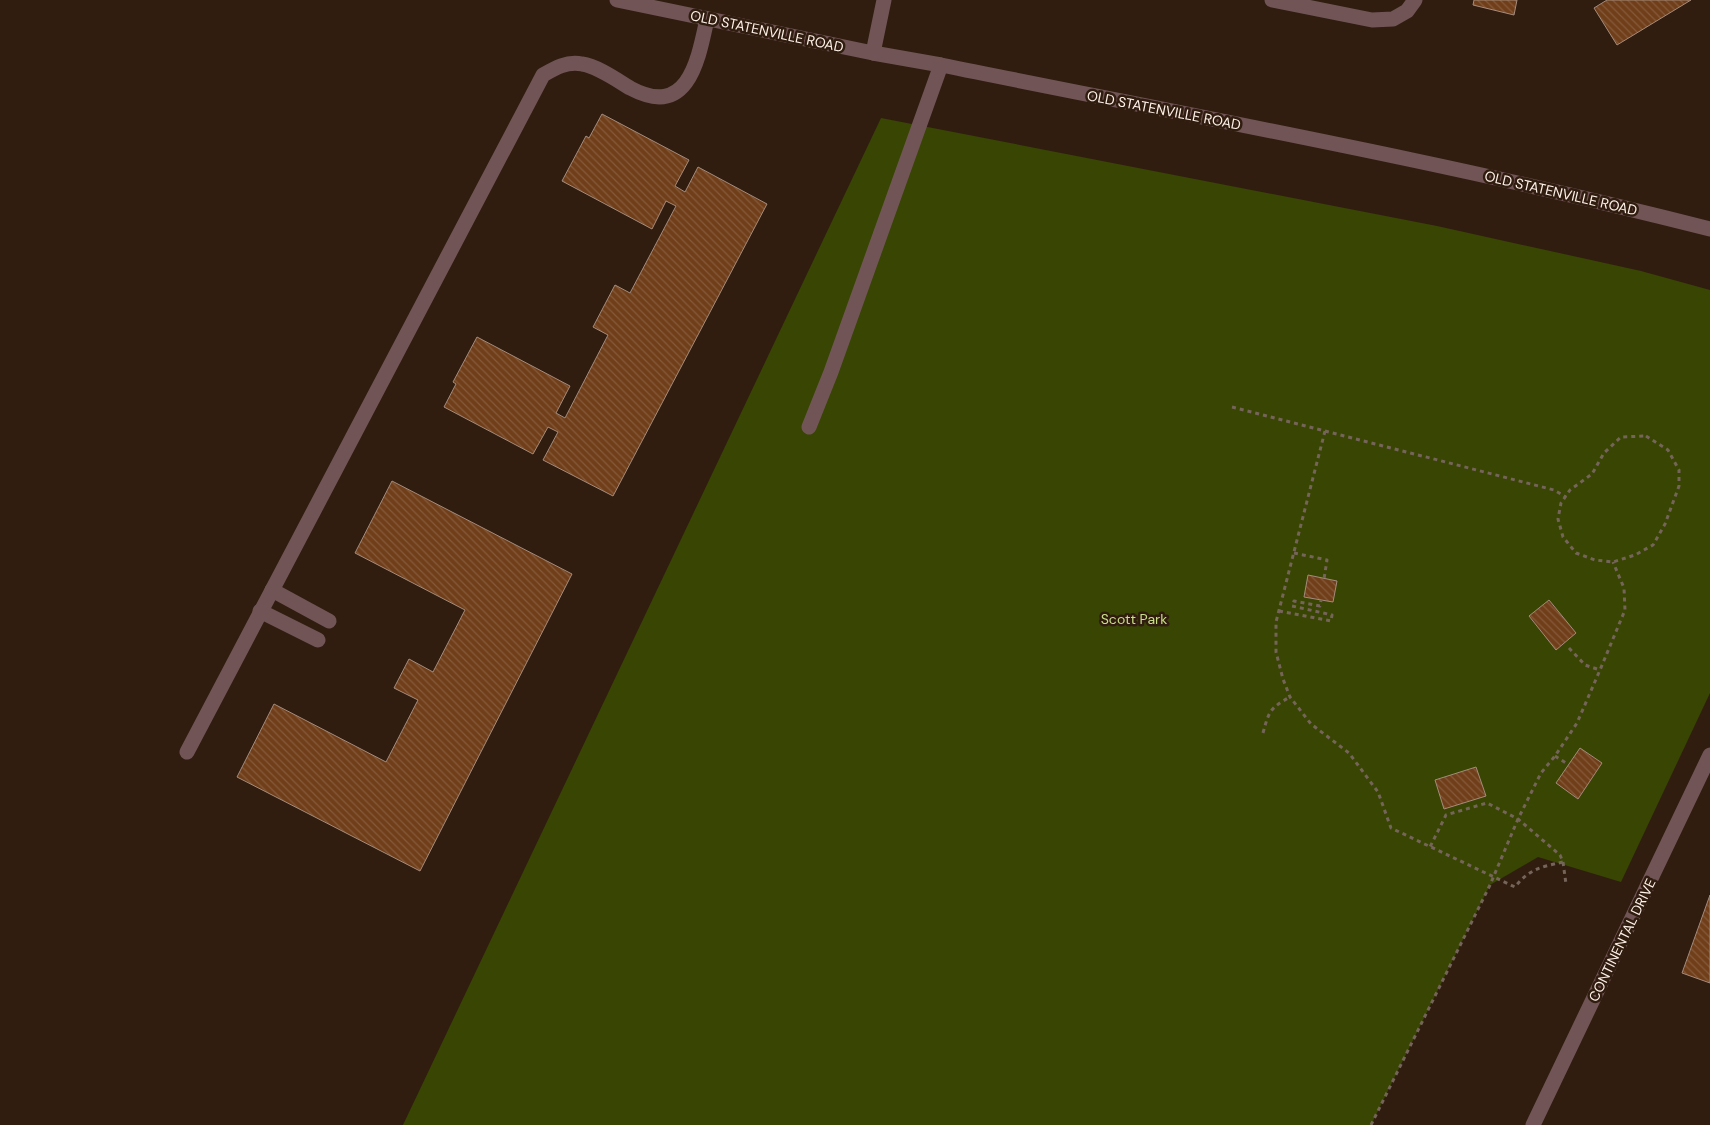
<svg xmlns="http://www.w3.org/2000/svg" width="1710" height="1125" font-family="'DM Sans',sans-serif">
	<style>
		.park { fill: #394503 }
		.building { fill: url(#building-back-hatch); stroke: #a48b7c }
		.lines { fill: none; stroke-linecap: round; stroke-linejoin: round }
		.path { stroke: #756459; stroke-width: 3; stroke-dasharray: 4 4; stroke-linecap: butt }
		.minor { stroke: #715556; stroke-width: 15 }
		.labels { text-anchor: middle; stroke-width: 5; stroke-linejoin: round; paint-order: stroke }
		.street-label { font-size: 14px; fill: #fef1e8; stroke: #301d10 }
		.park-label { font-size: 14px; fill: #c9df87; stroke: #301d10 }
	</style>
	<defs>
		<pattern id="building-back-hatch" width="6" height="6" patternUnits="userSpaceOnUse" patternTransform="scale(1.25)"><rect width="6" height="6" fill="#703e19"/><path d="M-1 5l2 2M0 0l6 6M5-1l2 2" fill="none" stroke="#855a3a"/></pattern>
	</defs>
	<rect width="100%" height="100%" fill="#301d10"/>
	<path class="park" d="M881 118 1437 226 1641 271 1710 290V693L1621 882 1538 857 1490 885 1371 1125H403Z"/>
	<g class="building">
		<path d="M1474 0H1517L1514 15 1473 5Z"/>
		<path d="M1607 0H1691L1617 45 1594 8Z"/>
		<path d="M602 114 689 160 675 186 685 192 698 167 767 204 613 496 543 460 558 432 548 427 533 454 444 407 456 384 453 382 477 337 570 386 556 413 565 418 608 335 593 327 615 285 630 293 676 206 666 201 652 229 562 181 586 136 589 138Z"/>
		<path d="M392 481 572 574 420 871 237 777 274 704 386 762 418 700 394 688 409 659 433 672 465 610 355 553Z"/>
		<path d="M1308 575 1337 581 1333 602 1304 597Z"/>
		<path d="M1549 600 1576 633 1556 650 1529 616Z"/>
		<path d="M1580 748 1602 763 1578 799 1556 783Z"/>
		<path d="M1476 767 1486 796 1444 809 1435 780Z"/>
		<path d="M1710 895V983L1682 973Z"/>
	</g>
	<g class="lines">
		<g class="path">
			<path d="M1232 407 1554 490 1566 497"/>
			<path d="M1325 431 1276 622V652L1283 679 1290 697 1311 724 1349 753 1378 792 1391 828 1515 887C1529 869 1541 867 1563 862L1560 855 1518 819 1487 803 1446 815 1430 847"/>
			<path d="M1646 436 1668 450 1679 470V486L1665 524 1653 545 1635 555 1613 562 1595 560 1576 553 1563 537 1558 519 1561 503 1570 490 1592 474 1604 453 1621 437Z"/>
			<path d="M1294 553 1327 560 1324 579"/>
			<path d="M1279 611 1331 621 1332 615 1292 606 1294 601 1320 606 1321 600"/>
			<path d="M1569 648 1585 665 1600 670"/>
			<path d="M1263 733C1269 711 1270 708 1290 697"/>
			<path d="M1555 756 1566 763"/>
			<path d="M1563 862 1566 884"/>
			<path d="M1371 1125 1490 885 1518 819 1541 773 1555 756 1577 723 1600 670 1625 610 1624 588 1613 562"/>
		</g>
		<g class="minor">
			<path d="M617 0 873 53 941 65C1198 117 1456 164 1710 229"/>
			<path d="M1272 0 1372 20 1393 19 1407 11 1415 0"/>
			<path d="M873 53 884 0"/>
			<path d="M809 427 831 372 941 65"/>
			<path d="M272 590 329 621"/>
			<path d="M260 611 318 640"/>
			<path d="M187 752 543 75C555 68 567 61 582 64 597 66 617 80 630 88 688 119 698 61 707 19"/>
			<path d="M1533 1125 1710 755"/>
		</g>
	</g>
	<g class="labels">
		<g class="street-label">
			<text transform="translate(767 31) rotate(12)" y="5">OLD STATENVILLE ROAD</text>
			<text transform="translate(1164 110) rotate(11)" y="5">OLD STATENVILLE ROAD</text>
			<text transform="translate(1561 193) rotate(13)" y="5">OLD STATENVILLE ROAD</text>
			<text transform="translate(1622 940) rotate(-64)" y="5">CONTINENTAL DRIVE</text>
		</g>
		<g class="park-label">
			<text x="1134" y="624">Scott Park</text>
		</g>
	</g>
</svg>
